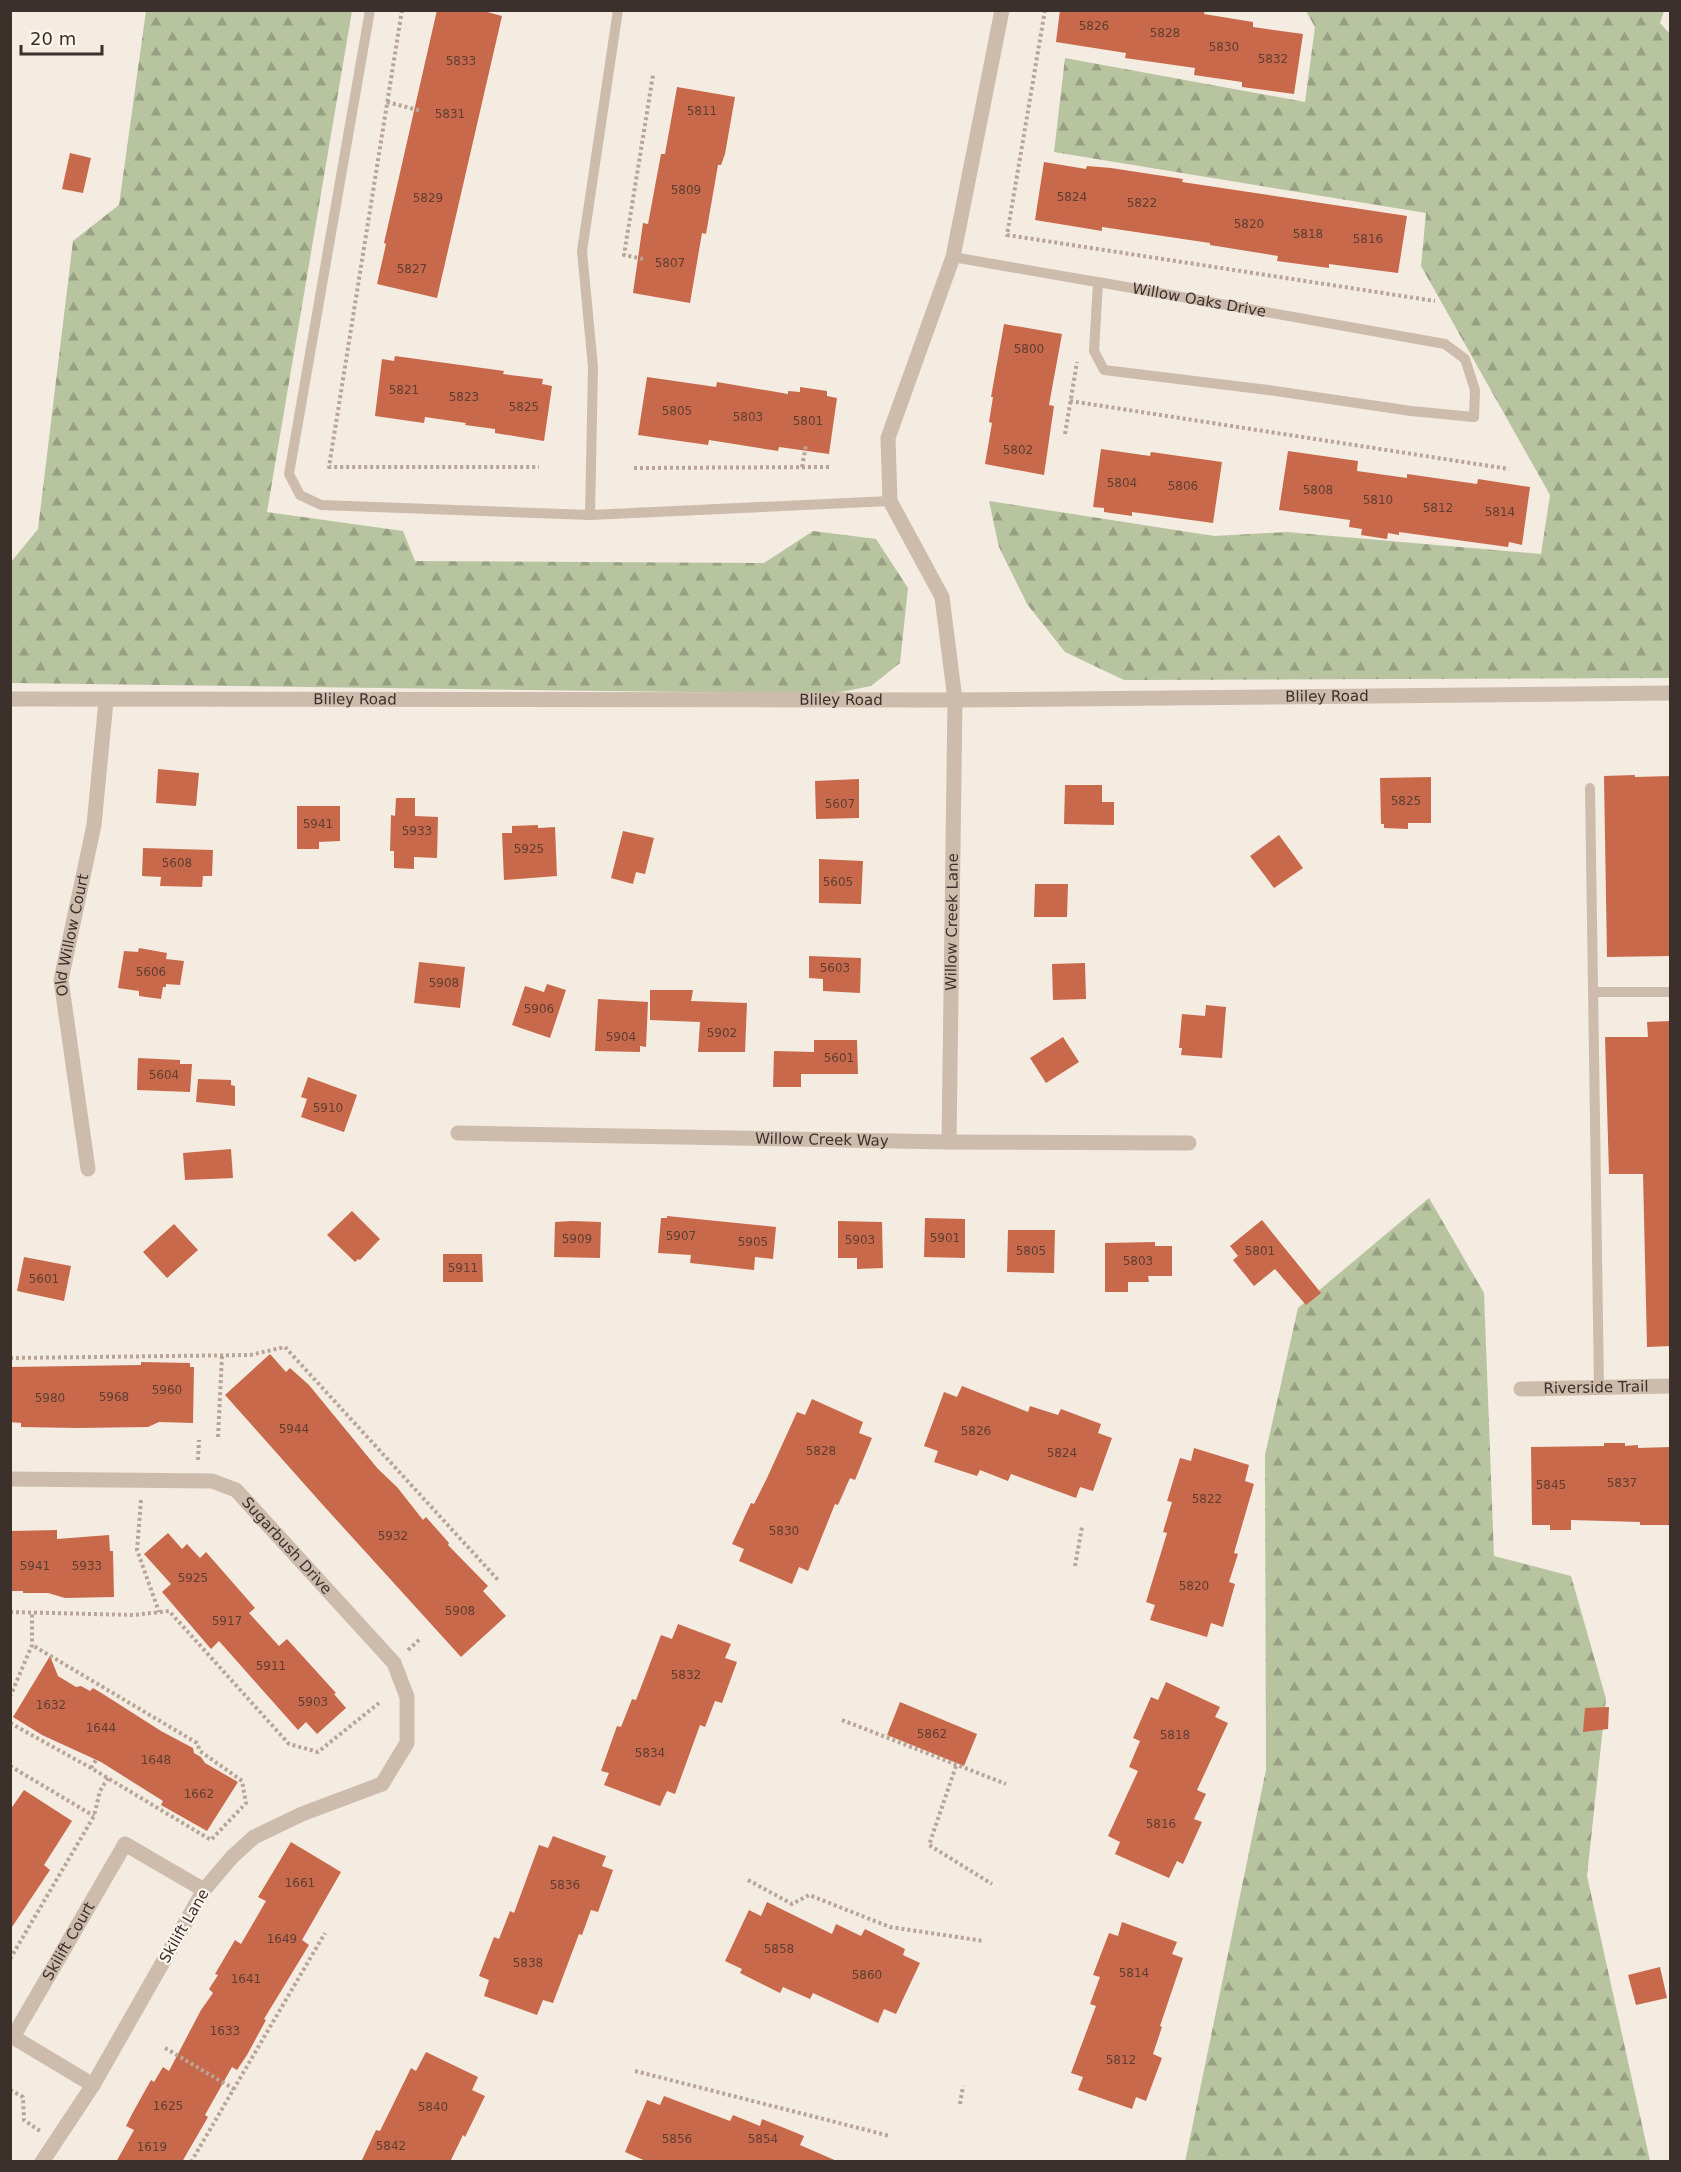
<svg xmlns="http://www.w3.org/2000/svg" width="1681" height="2172" font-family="'DejaVu Sans',sans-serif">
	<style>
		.forest { fill: url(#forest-firs) }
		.building { fill: #c8694b }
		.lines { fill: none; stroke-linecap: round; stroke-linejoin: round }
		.path { stroke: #b9a596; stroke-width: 4; stroke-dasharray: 3 3; stroke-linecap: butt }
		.service { stroke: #cdbbac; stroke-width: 10 }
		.minor { stroke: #cdbbac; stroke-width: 15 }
		.tertiary { stroke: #cdbbac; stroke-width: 15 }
		.labels { text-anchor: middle; stroke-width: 4.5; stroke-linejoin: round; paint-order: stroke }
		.number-label { font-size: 12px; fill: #5e3e33 }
		.street-label { font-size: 15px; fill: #3b302b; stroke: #fbf5ee }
	</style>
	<defs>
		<pattern id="forest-firs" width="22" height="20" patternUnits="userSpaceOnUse" patternTransform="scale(1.5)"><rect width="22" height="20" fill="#b8c4a0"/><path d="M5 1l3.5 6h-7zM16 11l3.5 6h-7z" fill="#97a083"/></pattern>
	</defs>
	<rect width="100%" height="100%" fill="#f4ebe1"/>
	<g class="forest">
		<path d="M146 11H352L267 512 403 531 415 561 764 563 813 531 876 539 908 588 900 663 871 686 831 694 11 683V562L38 529 73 241 119 205Z"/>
		<path d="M1306 11H1664L1660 23 1670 34V678L1124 680 1065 652 1027 604 999 547 989 501 1214 536 1286 532 1541 554 1550 495 1421 266 1426 213 1054 152 1065 58 1305 102 1315 27Z"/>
		<path d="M1429 1198 1484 1293 1494 1556 1571 1576 1606 1699 1587 1876 1650 2161 1185 2162 1266 1770 1265 1455 1298 1308Z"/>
	</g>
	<g class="building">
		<path d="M437 10H480L502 16 437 298 377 284 386 244 384 243Z"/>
		<path d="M1060 10H1205L1204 14 1253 22V27L1303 34 1294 94 1242 87V82L1194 75 1195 68 1125 58 1126 53 1056 42Z"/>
		<path d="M677 87 735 97 725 154 721 165H718L706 234 702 233 690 303 633 293 643 223 648 224 661 154H665Z"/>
		<path d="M70 153 91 158 83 193 62 189Z"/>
		<path d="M1044 162 1086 169 1087 166 1111 168 1183 179 1182 182 1407 216 1398 273 1329 264V268L1299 264 1277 261 1278 256 1210 245V243L1102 227V231L1035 220Z"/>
		<path d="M1004 324 1062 334 1049 405 1054 406 1044 475 985 464 992 423 989 422 993 397H991Z"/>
		<path d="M395 356 504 371 503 374 543 379 542 384 552 386 544 441 495 433V429L465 425 466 423 425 417 424 423 375 416 382 359 394 361Z"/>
		<path d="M647 377 716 387 717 382 788 394V391L800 392V387L827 391V396L837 398 829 454 779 447 778 451 709 440 708 445 638 435Z"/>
		<path d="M1101 449 1150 456 1151 452 1222 462 1213 523 1132 512V516L1104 512V508L1093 507Z"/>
		<path d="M1288 451 1358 461 1357 471 1407 478V474L1477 484 1478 479 1530 487 1522 545 1509 542 1508 547 1399 532V535L1388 533 1387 539 1361 535 1362 529 1349 527 1350 520 1279 510Z"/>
		<path d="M158 769 199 773 196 806 156 803Z"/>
		<path d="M1635 775V777L1671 776V956L1607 957 1604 776Z"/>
		<path d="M1431 777V823H1408V829L1384 828V824H1381L1380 778Z"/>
		<path d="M859 779V818L816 819 815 781Z"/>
		<path d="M1065 785H1102V802H1114V825L1064 824Z"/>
		<path d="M396 798H415V816L438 817 437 858 414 857V869L394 868V851H390L391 815 395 816Z"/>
		<path d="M297 806H340V841L319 842V849H297Z"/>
		<path d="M538 825V828L555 827 557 876 504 880 502 833H512V826Z"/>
		<path d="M623 831 654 838 645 874 636 872 633 884 611 878Z"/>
		<path d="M1279 835 1303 868 1274 888 1250 856Z"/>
		<path d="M143 848 213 850 212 876H203L202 887 160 886 161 877 142 876Z"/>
		<path d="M819 859 863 861 861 904 819 903Z"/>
		<path d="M1035 884H1068L1067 917H1034Z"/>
		<path d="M139 948 167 953 166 959 184 961 180 985 166 984V987H163L161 999 139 996V991L118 988 124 951 138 952Z"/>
		<path d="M809 956 861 958 860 993 823 991V979L809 978Z"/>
		<path d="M419 962 465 967 460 1008 414 1003Z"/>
		<path d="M1085 963 1086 999 1053 1000 1052 964Z"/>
		<path d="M547 984 566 990 550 1038 512 1025 525 986 544 992Z"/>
		<path d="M650 990H693L691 1001 747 1003 745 1052H698L700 1022 650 1020Z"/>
		<path d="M598 999 648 1002 646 1047 640 1046V1052L595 1051Z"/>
		<path d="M1206 1005 1226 1007 1222 1058 1181 1055 1182 1048H1179L1182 1014 1205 1016Z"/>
		<path d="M1671 1021V1346L1647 1347 1643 1174H1609L1605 1037H1648L1647 1022Z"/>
		<path d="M1063 1037 1079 1062 1046 1083 1030 1058Z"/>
		<path d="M814 1040H857L858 1074H801V1087H773L774 1051 814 1052Z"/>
		<path d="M138 1058 180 1060V1064H192L190 1092 137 1090Z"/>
		<path d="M308 1077 357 1095 344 1132 301 1117 307 1099 301 1097Z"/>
		<path d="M198 1079 231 1080V1085L235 1086V1106L196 1102Z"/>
		<path d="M231 1149 233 1178 185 1180 183 1153Z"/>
		<path d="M352 1211 380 1239 360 1260 358 1259 355 1262 327 1235Z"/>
		<path d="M667 1216 776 1227 773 1259 755 1257 754 1270 690 1263 691 1255 658 1253 661 1218H667Z"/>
		<path d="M925 1218 965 1219V1258L924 1257Z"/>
		<path d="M1262 1220 1321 1293 1306 1305 1275 1269 1254 1286 1233 1260 1238 1256 1230 1246Z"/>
		<path d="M572 1221 601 1222 600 1258 554 1257 555 1222Z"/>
		<path d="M838 1221 882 1222 883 1268 857 1269V1258H838Z"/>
		<path d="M174 1224 198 1250 167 1278 143 1252Z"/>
		<path d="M1008 1230H1055L1054 1273 1007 1272Z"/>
		<path d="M1155 1242V1246H1172V1276H1148L1149 1282H1128V1292H1105V1243Z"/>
		<path d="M443 1254H482L483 1282H443Z"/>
		<path d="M24 1257 71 1266 64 1301 17 1291Z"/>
		<path d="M270 1354 286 1372 290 1368 309 1385 378 1469 397 1487 423 1520 426 1517 449 1543 448 1545 488 1586 483 1591 506 1616 461 1657 322 1504 225 1395Z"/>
		<path d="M141 1362 190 1363V1367H194L193 1423 159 1422 148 1427 77 1428 21 1427V1423L10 1422V1367L141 1365Z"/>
		<path d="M962 1386 1028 1412 1030 1406 1058 1415 1061 1409 1101 1424 1098 1433 1112 1438 1093 1491 1080 1487 1076 1498 1011 1474 1008 1481 980 1470 977 1476 934 1462 938 1451 924 1446 944 1392 957 1397Z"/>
		<path d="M812 1399 863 1422 859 1433 872 1438 855 1480 850 1478 838 1505 835 1504 808 1571 799 1567 792 1584 739 1561 744 1549 732 1544 751 1503 754 1504 767 1478 797 1412 805 1415Z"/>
		<path d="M1604 1443H1625V1446L1638 1445V1448L1671 1447V1525H1640V1522L1571 1520V1530H1550V1525H1532L1531 1447 1604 1446Z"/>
		<path d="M1194 1448 1249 1465 1245 1481 1254 1484 1234 1553 1238 1554 1229 1582 1235 1584 1223 1627 1211 1623 1207 1637 1150 1620 1155 1605 1146 1602 1167 1533 1163 1532 1172 1502 1167 1501 1180 1458 1191 1461Z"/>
		<path d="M57 1530V1539L109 1535 110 1551H113L114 1597 65 1598 48 1593H23V1591H10V1531Z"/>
		<path d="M168 1533 182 1549 187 1544 200 1558 206 1552 255 1608 249 1613 279 1646 287 1639 336 1693 334 1694 346 1708 317 1734 306 1722 298 1730 219 1641 211 1649 162 1592 171 1584 144 1554Z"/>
		<path d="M678 1624 731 1644 725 1658 737 1662 722 1703 715 1701 705 1727 700 1725 675 1794 667 1791 660 1806 604 1785 609 1773 601 1771 617 1726 621 1727 632 1699 636 1700 661 1635 672 1639Z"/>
		<path d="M50 1656 58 1676 76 1687 81 1686 90 1691 93 1688 103 1694 161 1731 193 1748 194 1753 201 1757 205 1763 238 1782 207 1831 161 1805 163 1801 101 1762 42 1735 13 1717Z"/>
		<path d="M1166 1682 1220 1707 1215 1717 1228 1723 1197 1790 1206 1794 1194 1819 1202 1822 1183 1864 1177 1861 1169 1878 1115 1854 1120 1842 1108 1836 1138 1771 1129 1767 1140 1741 1133 1738 1151 1697 1158 1700Z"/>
		<path d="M900 1702 977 1734 964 1766 887 1735Z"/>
		<path d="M1609 1707 1608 1729 1583 1732 1585 1708Z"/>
		<path d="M24 1790 72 1821 44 1865 50 1870 10 1930V1810Z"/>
		<path d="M553 1836 606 1856 602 1866 613 1870 598 1912 591 1910 582 1935 579 1934 553 2003 543 2000 537 2015 484 1996 489 1980 479 1976 494 1937 499 1939 510 1911 514 1913 539 1845 548 1848Z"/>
		<path d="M291 1842 341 1872 302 1940 309 1945 264 2019 266 2020 247 2055 237 2070 232 2067 205 2115 208 2117 182 2162H116L134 2130 126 2126 132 2114 151 2080 154 2082 163 2067 169 2071 201 2010 213 1993 209 1989 218 1975 215 1974 235 1940 241 1944 266 1901 258 1897Z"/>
		<path d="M767 1902 832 1934 836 1924 861 1936 865 1929 905 1949 903 1955 920 1963 896 2014 884 2009 878 2023 813 1993 810 1999 783 1987 780 1993 740 1973 742 1969 725 1961 749 1910 761 1916Z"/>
		<path d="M1122 1922 1177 1942 1172 1954 1183 1958 1160 2026 1162 2027 1153 2054 1162 2058 1146 2101 1136 2097 1132 2109 1078 2090 1083 2077 1071 2073 1096 2006 1090 2004 1100 1977 1093 1975 1109 1933 1118 1936Z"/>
		<path d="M1660 1967 1667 1998 1636 2005 1628 1975Z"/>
		<path d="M426 2052 478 2077 472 2090 485 2096 465 2137 463 2135 450 2162H361L376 2130 380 2131 411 2068 416 2071Z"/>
		<path d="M664 2096 730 2121 733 2115 760 2126 762 2119 804 2136 800 2145 839 2162H648L625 2152 647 2100 660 2105Z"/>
	</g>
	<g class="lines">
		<g class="path">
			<path d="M402 10 329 467H539"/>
			<path d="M1045 10 1007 235 1435 301"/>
			<path d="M387 102 422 111"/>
			<path d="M643 259 624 255 653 75"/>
			<path d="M1070 401 1509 469"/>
			<path d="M1065 434 1077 362"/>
			<path d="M802 467 806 445"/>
			<path d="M634 468 832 467"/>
			<path d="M10 1358 250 1355 285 1347 499 1581"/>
			<path d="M218 1437 222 1356"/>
			<path d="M198 1460 199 1440"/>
			<path d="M141 1500 137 1550 159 1612"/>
			<path d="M1075 1566 1082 1527"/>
			<path d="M10 1612 134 1615 169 1611 289 1744 318 1752 379 1703"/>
			<path d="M408 1650 420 1639"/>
			<path d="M10 1697 32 1645V1612"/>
			<path d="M842 1720 1006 1784"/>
			<path d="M10 1723 91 1768 211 1840 246 1803 242 1781 200 1751 197 1743 32 1645"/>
			<path d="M10 1766 94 1816"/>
			<path d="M956 1766 929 1845 992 1884"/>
			<path d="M91 1768 96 1760"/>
			<path d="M748 1880 792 1904 809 1895 890 1927 984 1941"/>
			<path d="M10 1959 94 1816 100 1791 108 1778"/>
			<path d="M165 2048 234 2089"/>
			<path d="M635 2071 890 2136"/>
			<path d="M10 2090 23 2097 24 2120 40 2131"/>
			<path d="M960 2104 963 2086"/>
			<path d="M191 2162 325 1933"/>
		</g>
		<g class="service">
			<path d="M370 10 289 474 300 495 321 505 590 515 890 501"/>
			<path id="s1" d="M953 257 1091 281 1098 282 1445 344 1465 359 1475 390 1474 417 1411 411 1268 390 1104 370 1094 351 1098 282"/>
			<path d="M590 515 593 367 582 251 618 10"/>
			<path d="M1590 788 1599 1387"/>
			<path d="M1593 992H1670"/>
		</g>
		<g class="minor">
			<path id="s2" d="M458 1133 949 1142 1189 1143"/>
			<path id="s3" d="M949 1142 955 700 942 597 890 501 888 438 953 257 1002 10"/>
			<path id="s4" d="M88 1169 61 980 94 825 106 701"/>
			<path id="s5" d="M1521 1389 1670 1386"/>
			<path id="s6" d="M10 1479 212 1481 236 1490 394 1663 407 1697V1743L382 1784 302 1814 254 1837 232 1857 204 1890 93 2085 42 2162"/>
			<path id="s7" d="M93 2085 13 2037 125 1844 204 1890"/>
		</g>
		<path class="tertiary" id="s8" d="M10 699 955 700 1670 693"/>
	</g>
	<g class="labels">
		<g class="number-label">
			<text x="1094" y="30">5826</text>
			<text x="1165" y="37">5828</text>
			<text x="1224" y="51">5830</text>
			<text x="1273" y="63">5832</text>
			<text x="461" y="65">5833</text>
			<text x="702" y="115">5811</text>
			<text x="450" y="118">5831</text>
			<text x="686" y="194">5809</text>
			<text x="1072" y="201">5824</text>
			<text x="428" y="202">5829</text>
			<text x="1142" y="207">5822</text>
			<text x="1249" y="228">5820</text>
			<text x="1308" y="238">5818</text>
			<text x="1368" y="243">5816</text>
			<text x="670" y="267">5807</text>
			<text x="412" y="273">5827</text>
			<text x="1029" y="353">5800</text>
			<text x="404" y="394">5821</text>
			<text x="464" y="401">5823</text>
			<text x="524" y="411">5825</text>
			<text x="677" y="415">5805</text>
			<text x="748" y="421">5803</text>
			<text x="808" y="425">5801</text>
			<text x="1018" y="454">5802</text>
			<text x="1122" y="487">5804</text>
			<text x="1183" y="490">5806</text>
			<text x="1318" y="494">5808</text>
			<text x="1378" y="504">5810</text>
			<text x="1438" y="512">5812</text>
			<text x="1500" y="516">5814</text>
			<text x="1406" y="805">5825</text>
			<text x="840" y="808">5607</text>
			<text x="318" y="828">5941</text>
			<text x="417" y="835">5933</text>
			<text x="529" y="853">5925</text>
			<text x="177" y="867">5608</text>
			<text x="838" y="886">5605</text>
			<text x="835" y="972">5603</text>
			<text x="151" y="976">5606</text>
			<text x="444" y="987">5908</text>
			<text x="539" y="1013">5906</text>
			<text x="722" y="1037">5902</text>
			<text x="621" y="1041">5904</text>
			<text x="839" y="1062">5601</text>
			<text x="164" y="1079">5604</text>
			<text x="328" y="1112">5910</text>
			<text x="681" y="1240">5907</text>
			<text x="945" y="1242">5901</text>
			<text x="577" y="1243">5909</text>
			<text x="860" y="1244">5903</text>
			<text x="753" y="1246">5905</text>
			<text x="1031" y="1255">5805</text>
			<text x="1260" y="1255">5801</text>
			<text x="1138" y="1265">5803</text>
			<text x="463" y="1272">5911</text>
			<text x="44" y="1283">5601</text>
			<text x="167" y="1394">5960</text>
			<text x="114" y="1401">5968</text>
			<text x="50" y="1402">5980</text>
			<text x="294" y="1433">5944</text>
			<text x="976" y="1435">5826</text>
			<text x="821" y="1455">5828</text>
			<text x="1062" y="1457">5824</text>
			<text x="1622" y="1487">5837</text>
			<text x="1551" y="1489">5845</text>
			<text x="1207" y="1503">5822</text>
			<text x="784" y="1535">5830</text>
			<text x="393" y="1540">5932</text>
			<text x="35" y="1570">5941</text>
			<text x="87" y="1570">5933</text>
			<text x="193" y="1582">5925</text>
			<text x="1194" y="1590">5820</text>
			<text x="460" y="1615">5908</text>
			<text x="227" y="1625">5917</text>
			<text x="271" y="1670">5911</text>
			<text x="686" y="1679">5832</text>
			<text x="313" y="1706">5903</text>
			<text x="51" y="1709">1632</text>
			<text x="101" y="1732">1644</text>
			<text x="932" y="1738">5862</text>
			<text x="1175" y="1739">5818</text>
			<text x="650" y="1757">5834</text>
			<text x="156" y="1764">1648</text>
			<text x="199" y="1798">1662</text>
			<text x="1161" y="1828">5816</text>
			<text x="300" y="1887">1661</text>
			<text x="565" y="1889">5836</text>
			<text x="282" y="1943">1649</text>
			<text x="779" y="1953">5858</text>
			<text x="528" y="1967">5838</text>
			<text x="1134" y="1977">5814</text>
			<text x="867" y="1979">5860</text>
			<text x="246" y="1983">1641</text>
			<text x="225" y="2035">1633</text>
			<text x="1121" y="2064">5812</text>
			<text x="168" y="2110">1625</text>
			<text x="433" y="2111">5840</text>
			<text x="677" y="2143">5856</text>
			<text x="763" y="2143">5854</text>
			<text x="391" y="2150">5842</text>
			<text x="152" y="2151">1619</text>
		</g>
		<g class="street-label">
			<text dy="5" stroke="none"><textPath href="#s1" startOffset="250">Willow Oaks Drive</textPath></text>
			<text dy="5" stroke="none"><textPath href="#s8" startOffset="1317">Bliley Road</textPath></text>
			<text dy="5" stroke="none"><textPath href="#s8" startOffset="831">Bliley Road</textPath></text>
			<text dy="5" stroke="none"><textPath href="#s8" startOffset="345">Bliley Road</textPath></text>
			<text dy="5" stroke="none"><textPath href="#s3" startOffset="220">Willow Creek Lane</textPath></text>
			<text dy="5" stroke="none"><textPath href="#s4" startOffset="237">Old Willow Court</textPath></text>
			<text dy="5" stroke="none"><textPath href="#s2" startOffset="364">Willow Creek Way</textPath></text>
			<text dy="5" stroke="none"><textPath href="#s5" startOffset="75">Riverside Trail</textPath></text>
			<text dy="5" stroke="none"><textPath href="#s6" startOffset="303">Sugarbush Drive</textPath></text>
			<text transform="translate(184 1926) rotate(-60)" y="5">Skilift Lane</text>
			<text dy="5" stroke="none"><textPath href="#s7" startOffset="204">Skilift Court</textPath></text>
		</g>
	</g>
	<rect width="1681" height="2172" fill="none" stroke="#3b302b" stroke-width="24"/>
	<path d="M21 45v9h81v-9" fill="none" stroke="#3b302b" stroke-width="3"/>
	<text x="30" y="45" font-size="18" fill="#3b302b" stroke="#fbf5ee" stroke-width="4.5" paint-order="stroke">20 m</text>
</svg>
